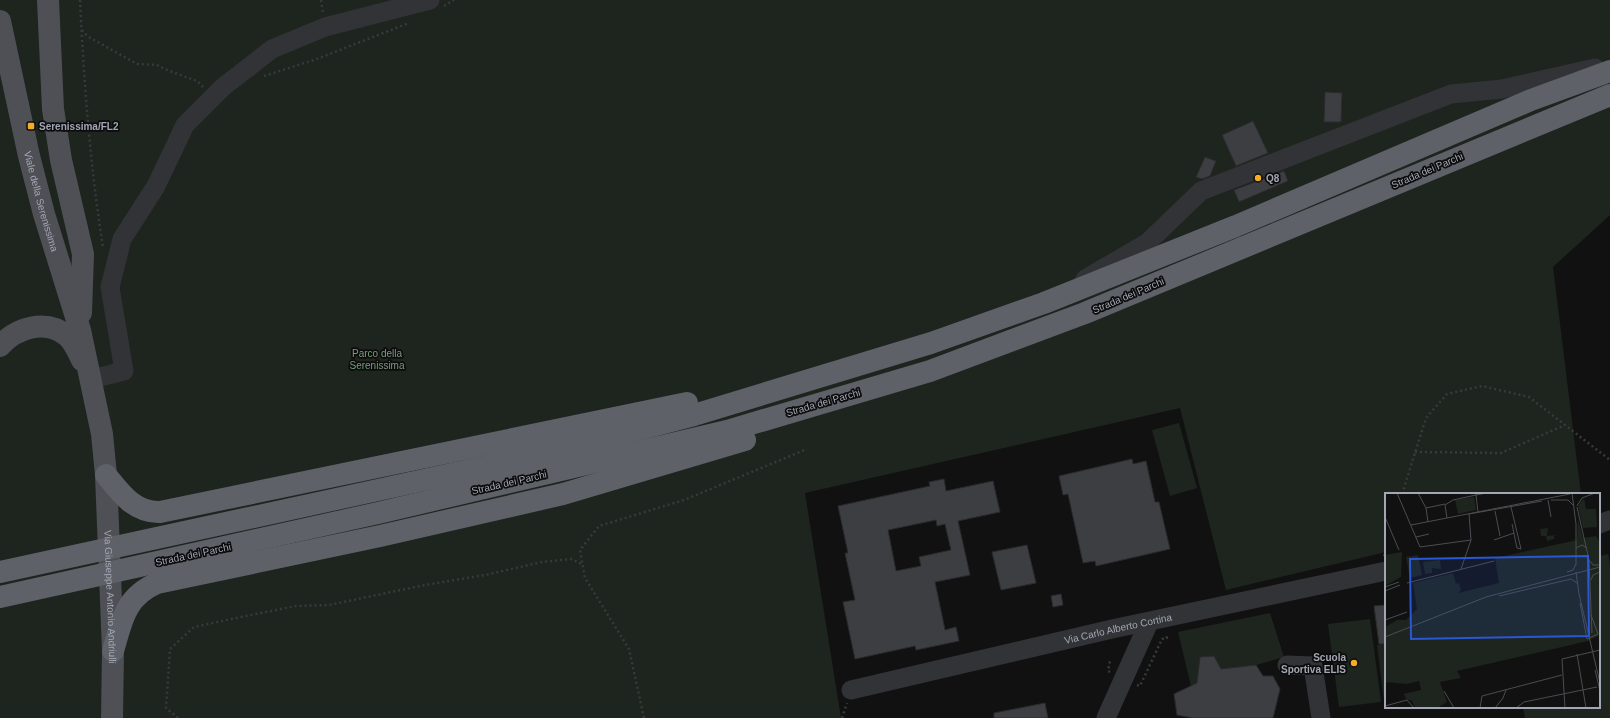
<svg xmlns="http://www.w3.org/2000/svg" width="1610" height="718" font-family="Arial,sans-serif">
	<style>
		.green { fill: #1d251e }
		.building { fill: #3d3e42; stroke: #2b2b2e; fill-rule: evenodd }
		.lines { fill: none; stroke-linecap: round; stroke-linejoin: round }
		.path { stroke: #383a3e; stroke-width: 2.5; stroke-dasharray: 2 3; stroke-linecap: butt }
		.minor { stroke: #323337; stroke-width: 19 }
		.major { stroke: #4e5056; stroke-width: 22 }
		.highway { stroke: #5e6168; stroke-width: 22 }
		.poi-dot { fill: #f5ab26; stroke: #0c0c0d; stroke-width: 1.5 }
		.labels { text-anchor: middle; stroke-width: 3.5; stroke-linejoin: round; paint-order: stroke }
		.poi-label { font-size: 10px; font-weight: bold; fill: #a2a7b3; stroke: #0c0c0d; text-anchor: start }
		.street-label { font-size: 10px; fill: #a2a7b3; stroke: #0c0c0d }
		.park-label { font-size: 10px; fill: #789f79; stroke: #0c0c0d }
		.inset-road { fill: none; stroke: #4b4d52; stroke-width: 1 }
		.view { fill: #2a57d4; fill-opacity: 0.15; stroke: #2a57d4; stroke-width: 2 }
		.inset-edge { fill: none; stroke: #a2a7b3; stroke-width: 2 }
	</style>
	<rect width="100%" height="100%" fill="#111112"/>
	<g class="green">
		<path d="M0 0H1610V215L1553 267 1581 494H1386V552L1226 590 1180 408 805 493 841 718H0Z"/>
		<path d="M1179 423 1197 488 1170 496 1152 430Z"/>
		<path d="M1608 554 1610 564V718H1525L1523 707H1599V556Z"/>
		<path d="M1270 613 1284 657 1256 665 1221 669 1214 656 1200 657 1197 683 1191 686 1178 632Z"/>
		<path d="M1370 619 1381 702 1339 707 1328 624Z"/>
		<path d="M1386 644V701H1384L1377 645Z"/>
	</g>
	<g class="building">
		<path d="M1325 92 1342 93 1341 122H1324Z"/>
		<path d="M1253 121 1268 153 1236 166 1222 135Z"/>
		<path d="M1205 157 1216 161 1210 176 1202 179 1196 177Z"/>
		<path d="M1284 171 1288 181 1239 202 1234 190Z"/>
		<path d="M1132 459 1133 464 1146 461 1155 502H1159L1170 549 1096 566 1095 561 1083 563 1068 494 1063 495 1059 476Z"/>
		<path d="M944 479 946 491 993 481 1000 512 958 521 970 575 935 582 945 630 956 627 959 641 916 650 915 646 855 659 843 602 855 600 845 553H848L838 506 930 486 929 482ZM936 520 937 526 945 524 951 550 919 557 921 566 896 571 888 530Z"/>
		<path d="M1027 545 1036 583 1001 590 992 552Z"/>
		<path d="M1061 594 1063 605 1053 607 1051 596Z"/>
		<path d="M1386 605V644H1379L1374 606Z"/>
		<path d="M1214 656 1221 669 1256 665 1263 676H1273L1280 689 1273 718H1193L1177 715 1174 694 1197 683 1200 657Z"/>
		<path d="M1045 703 1048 718H994V713Z"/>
	</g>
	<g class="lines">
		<g class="path">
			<path d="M80 0C84 83 90 165 103 247"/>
			<path d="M321 0 323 13"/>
			<path d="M444 6 454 0"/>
			<path d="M82 30 87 36 137 64 157 65 167 70 197 81 203 87"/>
			<path d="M264 76 314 60 409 23"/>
			<path d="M1415 452 1501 453 1565 425"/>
			<path d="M1402 494 1426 418 1447 394 1482 386 1529 397 1610 460"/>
			<path d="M1384 556 1386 547"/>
			<path d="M1110 672 1108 671 1110 661"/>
			<path d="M1137 685 1140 686 1162 639 1167 638 1166 636"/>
			<path d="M178 718 166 708 170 649 194 627 236 618 296 606 329 605 425 585 485 575 542 562 571 559 582 564"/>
			<path d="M644 718 629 649 585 578 580 550 599 526 684 500 807 449"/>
			<path d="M842 718 847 703"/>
		</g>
		<g class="minor">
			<path d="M1085 279 1147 243 1201 191 1451 94 1502 89 1595 68"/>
			<path d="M92 379 124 371 110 287 122 239 156 186 185 125 223 87 272 49 325 27 430 0"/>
			<path d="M1599 524 1610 520"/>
			<path d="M1287 665 1313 666 1321 718"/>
			<path id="s1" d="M851 690 1112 629 1386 571"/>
			<path d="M1106 718 1149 622"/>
		</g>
		<g class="major">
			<path d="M48 0 53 109 61 160 83 254 81 313"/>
			<path id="s2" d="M0 21 29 156 44 214 80 330 102 434 106 475 113 651 112 718"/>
			<path d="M0 346C16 328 46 318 67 336 74 342 78 352 82 360"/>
		</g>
		<g class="highway">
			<path d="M106 475C121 493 134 513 160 512L687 403"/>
			<path d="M0 572 553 452 694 415 931 343 1044 303 1236 226 1531 100 1610 71"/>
			<path d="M0 597 378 513 727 431 930 371 1085 313 1610 95"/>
			<path d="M113 651C122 620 125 597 157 583L380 536 563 494 745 440"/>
		</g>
	</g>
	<g class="poi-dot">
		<rect x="27" y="122" width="8" height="8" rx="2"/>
		<circle cx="1258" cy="178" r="4"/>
		<circle cx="1354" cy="663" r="4"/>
	</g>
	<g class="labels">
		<g class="poi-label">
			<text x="39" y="130">Serenissima/FL2</text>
			<text x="1266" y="182">Q8</text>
			<text x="1346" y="661" text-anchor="end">Scuola<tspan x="1346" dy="12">Sportiva ELIS</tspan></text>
		</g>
		<g class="street-label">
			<text transform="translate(1427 170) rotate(-23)" y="4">Strada dei Parchi</text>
			<text dy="4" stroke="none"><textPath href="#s2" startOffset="185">Viale della Serenissima</textPath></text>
			<text transform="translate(1128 295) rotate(-23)" y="4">Strada dei Parchi</text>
			<text transform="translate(823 402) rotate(-16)" y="4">Strada dei Parchi</text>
			<text transform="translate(509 482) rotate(-13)" y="4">Strada dei Parchi</text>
			<text transform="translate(193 554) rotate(-12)" y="4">Strada dei Parchi</text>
			<text dy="4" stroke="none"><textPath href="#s2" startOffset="589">Via Giuseppe Antonio Andriulli</textPath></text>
			<text dy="4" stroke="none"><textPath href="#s1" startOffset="274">Via Carlo Alberto Cortina</textPath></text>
		</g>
		<g class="park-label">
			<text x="377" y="357">Parco della<tspan x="377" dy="12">Serenissima</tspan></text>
		</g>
	</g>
	<g transform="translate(1385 493)">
		<rect width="215" height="215" fill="#111112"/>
		<path d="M89 4 91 17 73 21 70 7ZM199 5 201 16H211L212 34 198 35 193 13ZM193 26 198 45 211 43 215 50V142L203 148 72 178 76 185 55 189 62 209 52 215H30L27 208 21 206 19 201 36 197 34 188 22 191 0 189V134L12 127H21L32 116 28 90 68 80 71 91 74 90 76 97 73 100 114 90 110 65 192 47ZM163 35 162 43 172 42 169 43V46L162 48 161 43H156L155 36ZM17 59 16 84 0 93V62ZM33 62 37 82 25 85 21 64ZM55 67 56 76 47 75V80L40 81 38 69Z" fill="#1d251e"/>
		<path class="inset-road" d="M12 0 35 54 86 47M33 0 41 15 43 29M90 0 91 2 102 0M187 0 191 31V72M163 7 166 24M166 7H183L188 12M192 13 197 5 210 0M126 14 136 56M192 14 204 67 207 140M41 15 60 11M110 18 115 43M84 21 157 8M0 24 14 57M62 25 60 12 68 7 91 2 93 19M127 31 132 55 136 56M26 32 185 1M31 44 44 41M109 47 129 40M191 55 197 52 202 55M204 67 208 72H214M76 76 86 47 84 21M182 79 188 77 191 71M191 79 194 101 215 190M206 87 208 82 215 79M22 90 109 68M0 94 14 89M0 98 15 92M114 103 186 86 192 90M195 110 202 146 213 141 206 122M0 127 22 119M0 144 101 104 215 74M192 161 201 215M210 177 215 198M59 198 69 215M0 213 22 207 29 215M95 215 97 203 177 182M110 215 118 205 121 197M131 215 139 209 212 194M180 215 177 166 215 157"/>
		<path class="view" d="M203 63 204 143 26 146 25 66Z"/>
		<rect width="215" height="215" class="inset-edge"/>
	</g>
</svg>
